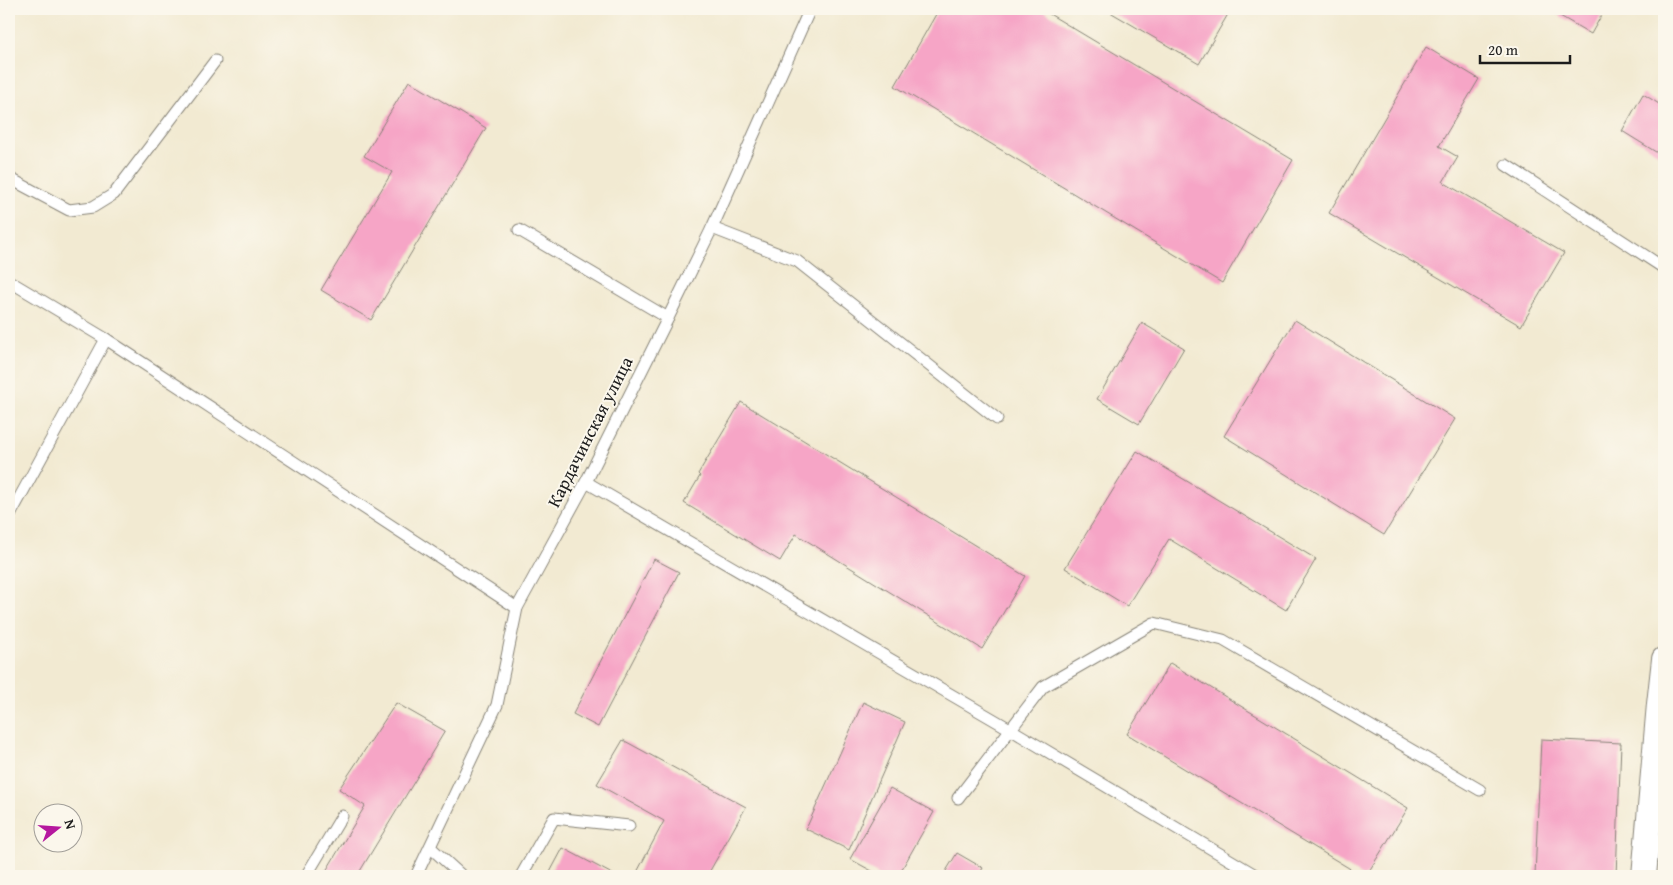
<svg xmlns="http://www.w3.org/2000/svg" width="1673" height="885" font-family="'Gentium Book Plus',serif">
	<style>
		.building { fill: #f6a5c6 }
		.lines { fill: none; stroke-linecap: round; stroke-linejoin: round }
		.service-casing { stroke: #878377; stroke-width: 13 }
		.minor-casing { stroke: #878377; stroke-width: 26 }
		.service { stroke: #fff; stroke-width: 11 }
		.minor { stroke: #fff; stroke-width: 24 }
		.labels { text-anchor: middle; stroke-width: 4; stroke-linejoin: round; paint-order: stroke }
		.street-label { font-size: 18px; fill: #1c1c1c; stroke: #fbf7ec }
	</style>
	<rect width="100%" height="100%" fill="#fbf7ec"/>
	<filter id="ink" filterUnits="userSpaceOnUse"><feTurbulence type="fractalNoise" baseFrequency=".02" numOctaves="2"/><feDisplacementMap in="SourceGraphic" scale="10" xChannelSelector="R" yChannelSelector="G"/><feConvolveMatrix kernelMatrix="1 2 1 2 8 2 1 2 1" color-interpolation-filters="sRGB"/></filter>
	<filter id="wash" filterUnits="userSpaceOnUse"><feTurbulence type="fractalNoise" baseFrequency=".0096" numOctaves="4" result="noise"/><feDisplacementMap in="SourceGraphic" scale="20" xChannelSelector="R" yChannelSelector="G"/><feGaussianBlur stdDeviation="1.12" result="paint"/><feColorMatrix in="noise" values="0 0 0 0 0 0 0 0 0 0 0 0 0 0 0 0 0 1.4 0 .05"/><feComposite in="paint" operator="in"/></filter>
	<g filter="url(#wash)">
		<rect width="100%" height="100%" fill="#f2ead2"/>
		<g id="blocks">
			<g class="building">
				<path d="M939 9H1041L1293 160 1222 283 895 86Z"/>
				<path d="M1105 9H1231L1199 64Z"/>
				<path d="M1548 9H1605L1591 34Z"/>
				<path d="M1426 47 1479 79 1439 146 1458 157 1443 182 1564 253 1521 326 1329 213Z"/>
				<path d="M409 81 486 128 371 320 321 290 392 172 364 156Z"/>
				<path d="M1643 94 1664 107V157L1622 131Z"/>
				<path d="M1295 320 1455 419 1384 535 1224 436Z"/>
				<path d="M1142 323 1184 348 1139 424 1097 399Z"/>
				<path d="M741 402 1025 576 982 649 796 534 780 561 684 503 700 476 698 474Z"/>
				<path d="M1137 451 1316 559 1286 610 1169 539 1127 606 1065 568Z"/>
				<path d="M654 559 679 572 598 727 573 714Z"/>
				<path d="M1170 663 1408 808 1366 876H1362L1127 734Z"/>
				<path d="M863 702 905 722 849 850 806 829Z"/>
				<path d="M396 703 445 731 357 876H323L365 806 339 789Z"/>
				<path d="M1541 739 1621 743 1616 876H1535Z"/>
				<path d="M623 740 746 807 707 876H635L664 821 597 784Z"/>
				<path d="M890 788 934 812 898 876H881L850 859Z"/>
				<path d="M563 848 616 876H548Z"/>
				<path d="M957 853 983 868 978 876H943Z"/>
			</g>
		</g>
	</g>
	<g filter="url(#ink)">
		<use href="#blocks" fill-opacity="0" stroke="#878377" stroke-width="1"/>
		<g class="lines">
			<defs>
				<g id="service">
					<path d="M1506 165 1664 268"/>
					<path d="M9 178 69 210 93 207 114 194 215 61"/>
					<path d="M712 228 797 261 997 419"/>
					<path d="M519 230 668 318"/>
					<path d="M9 281 106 339 517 608"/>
					<path d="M586 482 1010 729 1257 876"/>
					<path d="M9 517 106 339"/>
					<path d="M958 798 1043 687 1154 623 1223 640 1480 790"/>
					<path d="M430 847 462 876"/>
					<path d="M306 876 342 816"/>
					<path d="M416 876 497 705 517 608 586 482 668 318 712 228 810 9"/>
					<path d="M521 876 554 818 629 826"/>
				</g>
				<path id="minor" d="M1644 876 1659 704 1664 659"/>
			</defs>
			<use href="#service" class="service-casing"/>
			<use href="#minor" class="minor-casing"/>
			<use href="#service" class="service"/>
			<use href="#minor" class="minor"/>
		</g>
	</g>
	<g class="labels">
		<g class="street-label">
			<text transform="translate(590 432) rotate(-63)" y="6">Кардачинская улица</text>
		</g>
	</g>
	<rect width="1673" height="885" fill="none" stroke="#fbf7ec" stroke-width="30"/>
	<g transform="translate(58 828) rotate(73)"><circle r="24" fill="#fbf7ec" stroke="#a29f99"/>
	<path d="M0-4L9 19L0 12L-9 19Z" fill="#b5179e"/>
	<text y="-8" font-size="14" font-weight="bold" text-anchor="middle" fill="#1c1c1c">N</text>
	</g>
	<path d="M1480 55v8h90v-8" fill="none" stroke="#1c1c1c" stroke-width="2.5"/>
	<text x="1488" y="55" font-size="15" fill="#1c1c1c" stroke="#fbf7ec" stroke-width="4" paint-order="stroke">20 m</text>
</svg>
